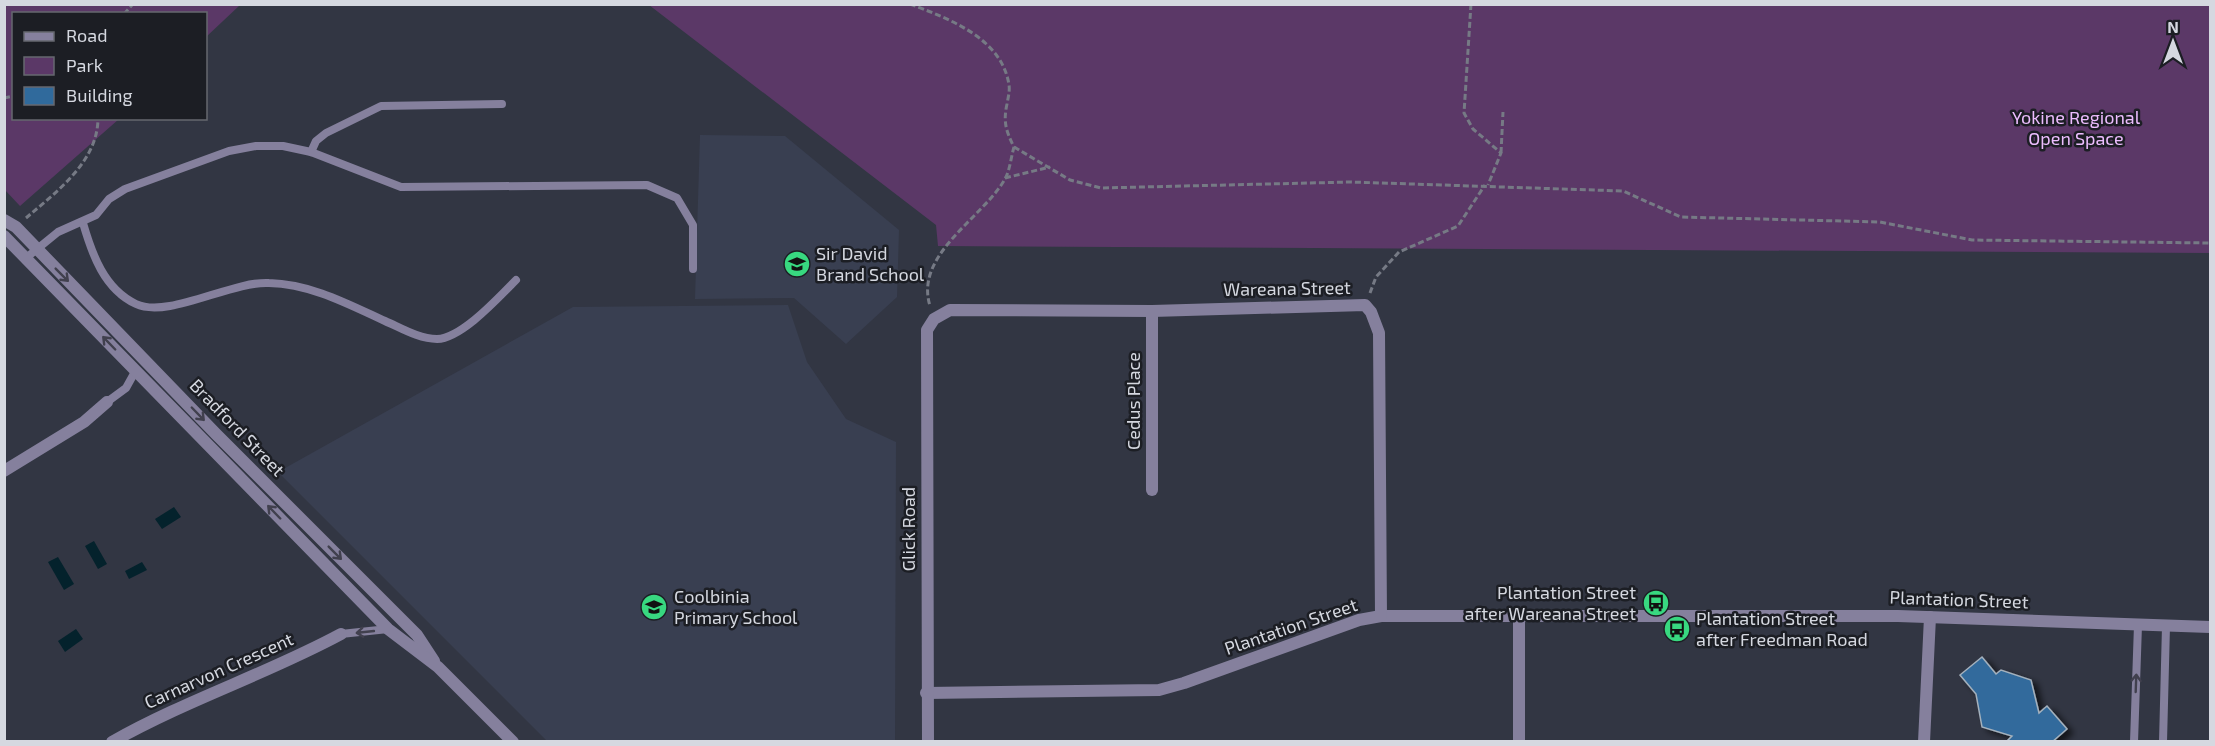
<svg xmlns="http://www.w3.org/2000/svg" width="2215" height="746" font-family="'Exo 2',sans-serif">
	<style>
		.built { fill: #393f51 }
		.green { fill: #5b3867 }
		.water { fill: #04222c }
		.building { fill: #306a9c; stroke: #a4b1bd; stroke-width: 1.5; filter: url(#shadow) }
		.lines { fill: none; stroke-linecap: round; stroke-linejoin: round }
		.path { stroke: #767a85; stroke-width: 3; stroke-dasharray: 6 3; stroke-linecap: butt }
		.service { stroke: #85809d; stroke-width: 8 }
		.minor { stroke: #85809d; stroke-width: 12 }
		.tertiary { stroke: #85809d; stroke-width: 12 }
		.oneway { stroke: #41404e }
		.labels { text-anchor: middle; stroke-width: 5; stroke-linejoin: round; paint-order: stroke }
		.park-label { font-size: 18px; fill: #edbdff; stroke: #1c1e24 }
		.poi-label { font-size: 18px; fill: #d5d8e0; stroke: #1c1e24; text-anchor: start }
		.street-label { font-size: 18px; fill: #d5d8e0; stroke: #1c1e24 }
	</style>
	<defs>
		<filter id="shadow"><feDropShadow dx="6" dy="4" stdDeviation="3" flood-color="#0009"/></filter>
	</defs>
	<rect width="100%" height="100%" fill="#323643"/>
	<g class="built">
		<path d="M700 135 785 136 899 230 897 297 846 344 794 298 695 299Z"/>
		<path d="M788 305 807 362 846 419 896 442 895 741H547L278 472 573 307Z"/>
	</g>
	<g class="green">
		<path d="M4 5 5 4 240 5 206 37V14H14V118L119 119 20 206 5 190Z"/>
		<path d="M649 5H2210V253L938 246 936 225Z"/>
	</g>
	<g class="water">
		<path d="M174 507 181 517 162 529 155 519Z"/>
		<path d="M94 541 107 564 98 569 85 546Z"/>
		<path d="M58 557 74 584 64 590 48 562Z"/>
		<path d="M142 562 147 570 129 579 125 571Z"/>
		<path d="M76 629 83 639 65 652 58 641Z"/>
	</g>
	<path class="building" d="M1982 657 1996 674 2001 670 2031 680 2039 713 2047 706 2067 729 2052 742H2006L2012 736 1982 727 1976 694 1960 675Z"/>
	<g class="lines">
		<g class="path">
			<path d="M910 4C949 19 1002 38 1009 85 1010 91 1008 98 1007 104 1003 122 1006 131 1014 147 1011 157 1010 170 1005 179 982 219 914 254 930 306"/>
			<path d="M1471 4 1464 113 1473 129 1501 153 1488 185"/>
			<path d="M124 14 133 4"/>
			<path d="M4 98 14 96"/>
			<path d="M1014 147 1070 180 1101 188 1351 182 1623 191 1681 217 1880 222 1972 240 2210 243"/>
			<path d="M1501 153 1503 112"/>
			<path d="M1005 178 1050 167"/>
			<path d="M26 218C56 192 98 162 98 118"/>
			<path d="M1370 293 1376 277 1399 252 1458 226 1485 185"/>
		</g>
		<g class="service">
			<path d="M311 152 316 141 326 133 381 106 502 104"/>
			<path d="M83 223C92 254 104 289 136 304 168 319 231 281 269 283 311 284 348 304 385 321 401 328 419 339 437 339 462 338 498 298 516 280"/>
			<path d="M26 258 58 232 96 215 109 199 125 189 229 151 256 146H283L311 152 401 187 647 185 677 198 693 225V269"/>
			<path d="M107 402 126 388 136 370"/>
			<path d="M341 634 388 629"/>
			<path d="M2134 742 2138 625"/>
			<path d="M2163 742 2166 626"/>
		</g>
		<g class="minor">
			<path d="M1152 311V490"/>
			<path d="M4 471 84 422 107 402"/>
			<path d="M926 693 1159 690 1184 683 1359 620 1381 616H1898L2210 627"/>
			<path d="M112 742C186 700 267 674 341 634"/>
			<path d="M928 742 927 330 934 319 950 310 1152 311 1365 305 1371 312 1379 333 1381 616"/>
			<path d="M1519 742V617"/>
			<path d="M1924 742 1930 617"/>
		</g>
		<g class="tertiary">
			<path d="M4 220 16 227 216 434 417 635 434 661"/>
			<path d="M4 236 388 629 438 667 513 742"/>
		</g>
	</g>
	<defs><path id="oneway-shaft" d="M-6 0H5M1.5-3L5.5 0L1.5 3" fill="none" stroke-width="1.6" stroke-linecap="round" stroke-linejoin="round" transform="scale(1.5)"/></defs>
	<g class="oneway">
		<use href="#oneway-shaft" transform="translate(62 275) rotate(45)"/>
		<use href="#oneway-shaft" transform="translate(109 343) rotate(-134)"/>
		<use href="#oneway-shaft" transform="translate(198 414) rotate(46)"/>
		<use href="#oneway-shaft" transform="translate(274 512) rotate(-134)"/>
		<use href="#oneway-shaft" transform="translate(335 553) rotate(45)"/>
		<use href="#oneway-shaft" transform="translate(365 632) rotate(174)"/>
		<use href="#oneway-shaft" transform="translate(2136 683) rotate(-88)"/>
	</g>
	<defs>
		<symbol id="school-disc" viewBox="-11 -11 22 22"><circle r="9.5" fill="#38d880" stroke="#1c1e24"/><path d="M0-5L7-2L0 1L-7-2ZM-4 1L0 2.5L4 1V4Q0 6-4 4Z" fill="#111"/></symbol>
		<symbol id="bus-disc" viewBox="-11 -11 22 22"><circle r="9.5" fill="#38d880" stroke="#1c1e24"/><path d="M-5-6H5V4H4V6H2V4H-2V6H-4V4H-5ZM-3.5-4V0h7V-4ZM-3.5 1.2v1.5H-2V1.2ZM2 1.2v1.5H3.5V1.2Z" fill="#111"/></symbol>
	</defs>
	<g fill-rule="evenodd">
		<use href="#school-disc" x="782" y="249" width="30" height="30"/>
		<use href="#bus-disc" x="1641" y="588" width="30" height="30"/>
		<use href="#school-disc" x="639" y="592" width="30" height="30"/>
		<use href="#bus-disc" x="1662" y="614" width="30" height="30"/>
	</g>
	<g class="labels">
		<g class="park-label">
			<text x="2076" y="124">Yokine Regional<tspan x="2076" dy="21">Open Space</tspan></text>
		</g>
		<g class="poi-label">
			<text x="816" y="260">Sir David<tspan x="816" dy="21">Brand School</tspan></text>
			<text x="1636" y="599" text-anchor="end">Plantation Street<tspan x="1636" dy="21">after Wareana Street</tspan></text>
			<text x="674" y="603">Coolbinia<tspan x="674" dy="21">Primary School</tspan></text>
			<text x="1696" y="625">Plantation Street<tspan x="1696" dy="21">after Freedman Road</tspan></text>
		</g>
		<g class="street-label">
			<text transform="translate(1287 289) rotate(-1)" y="6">Wareana Street</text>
			<text transform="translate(1134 401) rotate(-90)" y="6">Cedus Place</text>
			<text transform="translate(237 428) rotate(46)" y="6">Bradford Street</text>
			<text transform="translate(909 529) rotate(-90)" y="6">Glick Road</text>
			<text transform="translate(1959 600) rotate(2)" y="6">Plantation Street</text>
			<text transform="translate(1291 627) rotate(-19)" y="6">Plantation Street</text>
			<text transform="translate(219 671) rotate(-24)" y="6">Carnarvon Crescent</text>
		</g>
	</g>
	<rect width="2215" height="746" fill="none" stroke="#d5d8e0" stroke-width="12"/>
	<rect x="12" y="12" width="195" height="108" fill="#1c1e24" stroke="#66686f" stroke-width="1.5"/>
	<rect x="24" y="32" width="30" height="9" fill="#85809d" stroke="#66686f" stroke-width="1.5"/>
	<text x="66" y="42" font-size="18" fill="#d5d8e0">Road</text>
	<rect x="24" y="57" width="30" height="18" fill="#5b3867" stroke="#66686f" stroke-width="1.5"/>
	<text x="66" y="72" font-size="18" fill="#d5d8e0">Park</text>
	<rect x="24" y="87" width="30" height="18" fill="#306a9c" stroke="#66686f" stroke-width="1.5"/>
	<text x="66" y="102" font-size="18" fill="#d5d8e0">Building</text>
	<g transform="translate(2173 42)" stroke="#1c1e24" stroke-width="4.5" paint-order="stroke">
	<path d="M0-4.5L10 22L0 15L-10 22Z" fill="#d5d8e0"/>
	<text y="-9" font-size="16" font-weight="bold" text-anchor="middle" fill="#d5d8e0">N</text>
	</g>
</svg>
